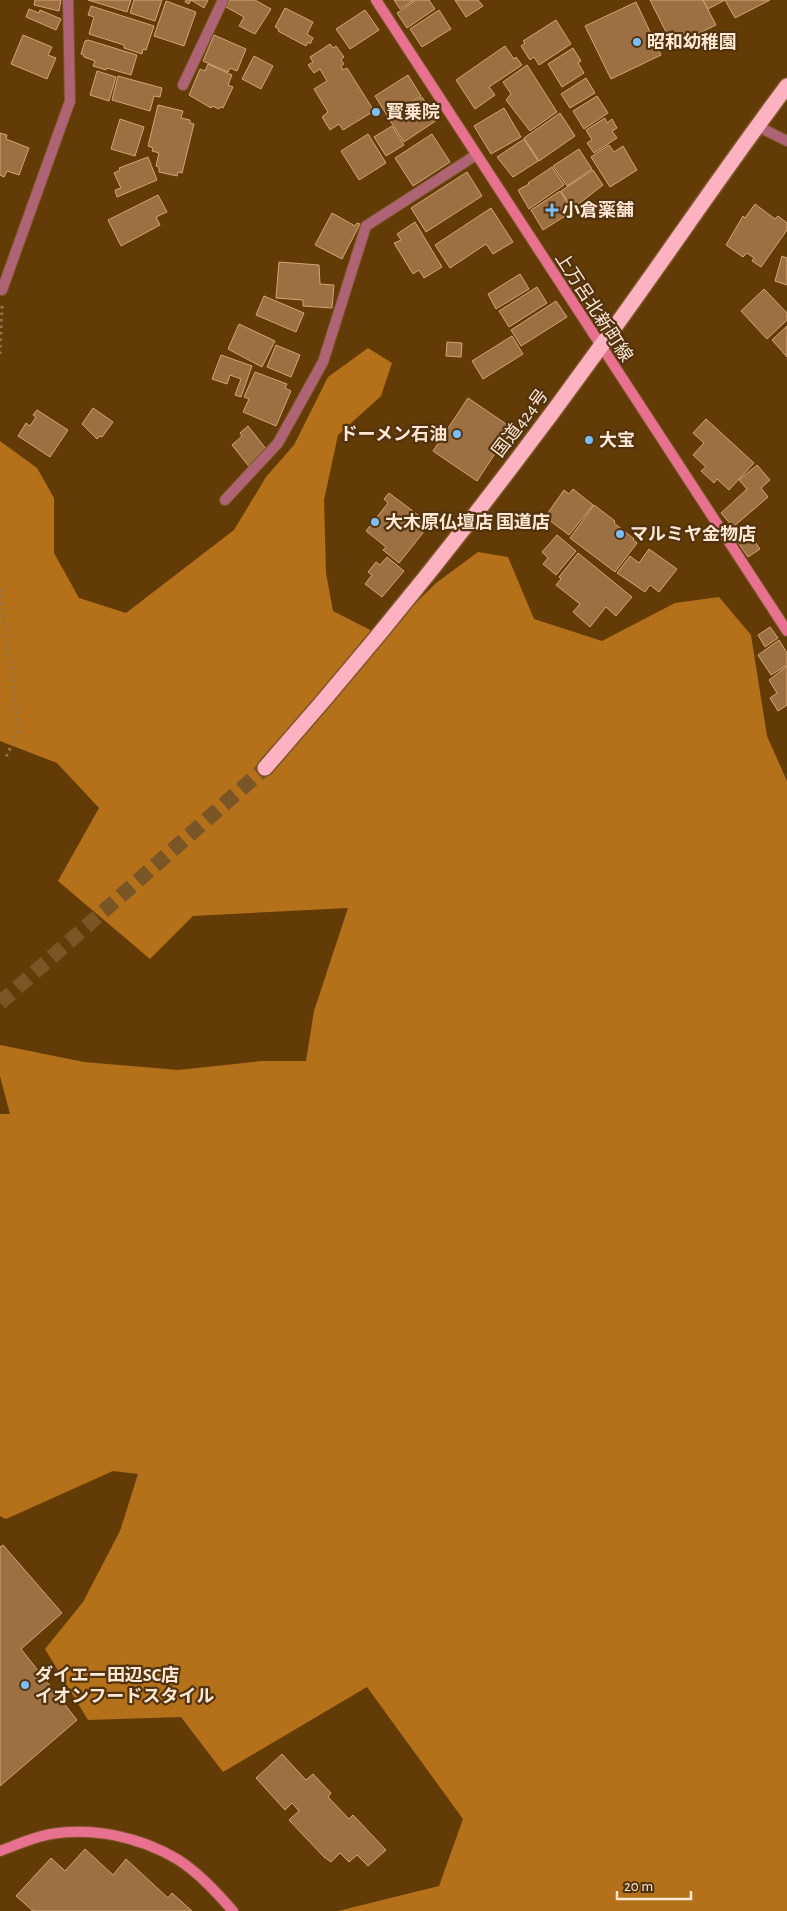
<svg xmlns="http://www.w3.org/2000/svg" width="787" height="1911" font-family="'Alegreya Sans','Noto Sans JP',sans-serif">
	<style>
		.forest { fill: #b57119 }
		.building { fill: #9c7043; stroke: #d4a576 }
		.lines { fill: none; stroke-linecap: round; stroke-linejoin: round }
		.highway-tunnel { stroke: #7a5526; stroke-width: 15; stroke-dasharray: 15 8; stroke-linecap: butt }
		.lane-casing { stroke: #7b5728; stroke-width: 12 }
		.street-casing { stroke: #7b5728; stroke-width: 12 }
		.secondary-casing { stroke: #7b5728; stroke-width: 12 }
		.highway-casing { stroke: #7b5728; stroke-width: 18 }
		.path { stroke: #95744b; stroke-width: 3; stroke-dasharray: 2.5 4; stroke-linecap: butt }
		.lane { stroke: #af6475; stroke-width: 10 }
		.street { stroke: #af6475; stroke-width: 10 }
		.secondary { stroke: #e8718f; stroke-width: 10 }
		.highway { stroke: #fcb2c1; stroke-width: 15 }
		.poi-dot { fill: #7bbef8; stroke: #52330f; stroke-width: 2 }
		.labels { text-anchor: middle; stroke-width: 4.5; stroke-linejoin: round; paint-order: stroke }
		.poi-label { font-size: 18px; font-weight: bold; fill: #fce8d5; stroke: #52330f; text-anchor: start }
		.street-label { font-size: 18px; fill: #fce8d5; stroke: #52330f }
	</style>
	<rect width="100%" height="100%" fill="#633b07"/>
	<path class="forest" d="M368 348 392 363 381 396 338 435 324 500 326 573 333 611 382 636 436 583 478 552 508 557 534 619 602 641 675 603 719 597 751 635 767 736 787 781V1911H338L439 1886 463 1819 367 1687 223 1772 181 1717 88 1720 45 1649 83 1602 120 1531 138 1474 113 1471 6 1519 0 1516V1114H10L0 1076V1045L84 1062 178 1070 262 1061H306L314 1011 348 908 193 916 150 959 58 881 99 808 57 763 0 741V441L37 468 54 498V553L79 598 126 613 234 530 266 477 294 445 328 377Z"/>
	<g class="building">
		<path d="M35 0H61L59 11 34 5Z"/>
		<path d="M88 0H131L127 12Z"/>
		<path d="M134 0H162L155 21 130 13Z"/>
		<path d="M186 0H208L204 8 191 0 189 4 185 2Z"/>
		<path d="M230 0H255L271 9 255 34 239 26 244 17 226 7Z"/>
		<path d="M394 0H414L400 9Z"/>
		<path d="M416 0H429L435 9 407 28 397 13Z"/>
		<path d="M455 0H478L483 6 466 17Z"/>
		<path d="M650 0H703L716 25 673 46Z"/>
		<path d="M703 0H770L735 18 725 0 708 9Z"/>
		<path d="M166 1 196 12 184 46 154 36Z"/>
		<path d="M636 2 661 55 611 79 585 26Z"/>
		<path d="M91 6 154 26 146 50 143 49 142 54 124 48V45L89 34 94 17 88 15Z"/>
		<path d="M285 8 313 22 307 34 313 38 310 44 308 42 306 46 278 31 279 29 275 27Z"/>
		<path d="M29 9 39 13 40 10 61 19 56 30 26 17Z"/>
		<path d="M365 10 379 30 350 49 336 29Z"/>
		<path d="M439 10 451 29 422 47 410 29Z"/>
		<path d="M556 20 571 44 539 65 534 57 530 60 521 46 525 43 523 41Z"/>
		<path d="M23 35 52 47 48 55 56 58 47 79 11 64Z"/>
		<path d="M214 35 246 49 237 71 230 68 228 72 203 61Z"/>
		<path d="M88 40 137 55 131 75 107 68 106 70 93 66 95 61 84 57V55L81 54 85 41Z"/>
		<path d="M330 44 333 48 336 46 344 57 341 60 344 64 341 66 343 70 347 68 374 111 343 130 339 124 330 130 322 117 328 112 314 89 327 81 320 69 314 73 308 65 313 62 310 57Z"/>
		<path d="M505 46 514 59 516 57 522 65 489 87 495 95 475 109 456 80Z"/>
		<path d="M573 48 581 61 578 63 584 73 562 87 548 64Z"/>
		<path d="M254 56 273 66 261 89 242 79Z"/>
		<path d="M208 64 232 75 228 85 233 87 223 108 220 107 219 109 212 106 211 108 189 95 200 69 205 71Z"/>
		<path d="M527 65 557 112 530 131 506 100 511 94 503 82Z"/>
		<path d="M97 71 116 77 109 101 90 95Z"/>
		<path d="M408 75 421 96 388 117 375 96Z"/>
		<path d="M118 76 162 88 160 97 154 96 150 111 112 100Z"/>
		<path d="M586 78 595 93 570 108 561 94Z"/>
		<path d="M597 96 608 113 584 129 573 111Z"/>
		<path d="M422 97 437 120 404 142 389 119Z"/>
		<path d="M158 105 183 111 181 118 190 120V123L194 124 182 173 178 172 177 176 159 172V167L156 166 159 153 152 151 153 148 148 146Z"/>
		<path d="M504 108 521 137 491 154 474 126Z"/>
		<path d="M560 113 575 136 539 161 524 138Z"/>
		<path d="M605 118 607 123 612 119 617 128 612 131 617 138 594 153 587 143 592 140 586 130Z"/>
		<path d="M120 119 144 127 135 156 111 149Z"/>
		<path d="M392 126 404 145 386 156 374 137Z"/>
		<path d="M0 133 7 135 6 139 29 148 19 175 7 171 4 177 0 175Z"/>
		<path d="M368 134 386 163 359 180 341 151Z"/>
		<path d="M432 134 450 162 413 186 395 158Z"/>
		<path d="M524 139 538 161 513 177 497 157Z"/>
		<path d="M609 145 614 152 623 146 637 170 610 187 591 157Z"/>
		<path d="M579 149 592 169 567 186 553 166Z"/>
		<path d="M148 157 157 180 117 197 115 190 121 188 114 173 120 170 119 168Z"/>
		<path d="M552 167 564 185 529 209 518 190 529 184 528 183Z"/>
		<path d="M593 170 603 185 572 209 561 191Z"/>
		<path d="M467 172 482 196 426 232 411 208Z"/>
		<path d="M560 191 573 211 543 230 531 210Z"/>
		<path d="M158 195 167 212 156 217 160 225 121 246 108 220Z"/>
		<path d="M755 204 775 219 778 216 787 223V230L761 267 752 261 754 258 747 253 743 257 726 245 743 216 745 218Z"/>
		<path d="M491 208 513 242 493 254 486 244 450 268 435 245Z"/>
		<path d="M332 213 355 226 357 223 360 224 342 259 315 245Z"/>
		<path d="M415 222 442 267 424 278 419 270 413 274 394 243 401 240 397 234Z"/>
		<path d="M782 256 787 258V285L775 281Z"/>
		<path d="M279 262 319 265 320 284 334 285 332 308 303 306V300L276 298Z"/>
		<path d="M520 274 529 289 496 309 488 294Z"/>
		<path d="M537 287 547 303 509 327 499 311Z"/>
		<path d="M764 289 787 313V320L767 339 741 311Z"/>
		<path d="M264 296 304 313 296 332 256 315Z"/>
		<path d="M556 301 567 317 521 346 511 330Z"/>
		<path d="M239 324 275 341 262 367 228 349Z"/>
		<path d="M787 326V357L772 340Z"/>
		<path d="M512 336 523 354 483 379 472 361Z"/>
		<path d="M447 342 462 343 461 357 446 356Z"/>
		<path d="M276 345 300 355 291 377 267 367Z"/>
		<path d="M221 355 252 366 241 397 235 395 241 379 230 375 227 384 212 379Z"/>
		<path d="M255 372 287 384 285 388 291 391 276 426 243 412 249 399 244 397Z"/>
		<path d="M468 398 512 428 477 481 433 451Z"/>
		<path d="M93 408 113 422 102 437 100 436 97 439 82 424Z"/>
		<path d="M37 410 68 430 50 457 18 436 26 423 30 426 36 417 33 415Z"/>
		<path d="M706 419 754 463 729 490 717 479 714 483 701 471 706 467 693 455 704 443 693 433Z"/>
		<path d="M248 426 267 450 253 462 256 465 251 469 232 445 242 436 240 433Z"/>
		<path d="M757 465 770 480 761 488 768 497 733 527 721 513 747 489 739 480Z"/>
		<path d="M573 489 593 505 569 535 545 517 564 490 569 494Z"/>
		<path d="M389 493 430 524 399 563 383 550 386 547 366 531 388 503 384 499Z"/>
		<path d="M594 505 615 521 614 523 634 539 633 540 637 543 615 572 570 538Z"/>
		<path d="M747 530 760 549 748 557 735 538Z"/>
		<path d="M557 535 576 551 556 575 543 564 548 558 542 552Z"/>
		<path d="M649 549 677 569 659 592 650 585 645 592 617 573 630 556 639 563Z"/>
		<path d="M578 553 632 597 616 616 606 607 590 627 573 612 580 604 556 585 561 579 559 577Z"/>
		<path d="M387 557 404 571 382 597 365 584 372 575 368 572 376 562 380 565Z"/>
		<path d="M770 627 778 638 765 647 758 635Z"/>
		<path d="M779 640 787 653V665L771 675 758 655Z"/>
		<path d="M787 666V705L778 711 770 698 777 693 769 680Z"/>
		<path d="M3 1545 62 1613 21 1649 77 1720 0 1786V1547Z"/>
		<path d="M282 1754 306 1780 313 1774 331 1793 328 1797 349 1819 353 1815 386 1850 368 1866 357 1855 349 1862 340 1853 331 1862 324 1857 289 1820 299 1811 292 1803 285 1810 256 1778Z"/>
		<path d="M85 1849 113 1875 126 1859 168 1898 172 1893 192 1911H33L16 1896 51 1858 65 1871Z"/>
	</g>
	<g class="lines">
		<path class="highway-tunnel" d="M0 1003 265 768"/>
		<defs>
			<g id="lane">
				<path d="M183 85 223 0"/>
				<path d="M225 500 278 443 323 362 366 226 476 155"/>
			</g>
			<g id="street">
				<path d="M757 126 787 141"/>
				<path d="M2 290 70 101 68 0"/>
			</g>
			<g id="secondary">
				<path d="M376 0 787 631"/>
				<path d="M0 1851C16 1845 34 1837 51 1834 93 1827 140 1837 177 1859 198 1872 217 1893 233 1911"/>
			</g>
			<path id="highway" d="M265 768C384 633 496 492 601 346 664 260 723 171 787 86"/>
		</defs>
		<use href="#lane" class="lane-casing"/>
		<use href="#street" class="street-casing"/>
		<use href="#secondary" class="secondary-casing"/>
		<use href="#highway" class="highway-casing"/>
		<g class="path">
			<path d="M0 354 2 306"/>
			<path d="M0 589 19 730 6 757"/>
		</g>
		<use href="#lane" class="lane"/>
		<use href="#street" class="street"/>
		<use href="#secondary" class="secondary"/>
		<use href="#highway" class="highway"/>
	</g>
	<g class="poi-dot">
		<circle cx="637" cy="42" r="5"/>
		<circle cx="376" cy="112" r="5"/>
		<path d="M549.5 202.5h5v5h5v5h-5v5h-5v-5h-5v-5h5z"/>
		<circle cx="457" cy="434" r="5"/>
		<circle cx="589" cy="440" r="5"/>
		<circle cx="375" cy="522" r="5"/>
		<circle cx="620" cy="534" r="5"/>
		<circle cx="25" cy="1685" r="5"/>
	</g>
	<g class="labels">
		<g class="poi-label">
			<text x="647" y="48">昭和幼稚園</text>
			<text x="386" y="118">寳乗院</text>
			<text x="562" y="216">小倉薬舗</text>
			<text x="447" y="440" text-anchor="end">ドーメン石油</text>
			<text x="599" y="446">大宝</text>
			<text x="385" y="528">大木原仏壇店 国道店</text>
			<text x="630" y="540">マルミヤ金物店</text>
			<text x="35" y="1681">ダイエー田辺SC店<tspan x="35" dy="21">イオンフードスタイル</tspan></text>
		</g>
		<g class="street-label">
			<text transform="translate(594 307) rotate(57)" y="6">上万呂北新町線</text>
			<text transform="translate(520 423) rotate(-53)" y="6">国道424号</text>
		</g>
	</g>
	<path d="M617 1891v8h74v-8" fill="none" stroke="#fce8d5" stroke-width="2.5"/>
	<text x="624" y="1891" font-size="15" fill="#fce8d5" stroke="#52330f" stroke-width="4" paint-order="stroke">20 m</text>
</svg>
